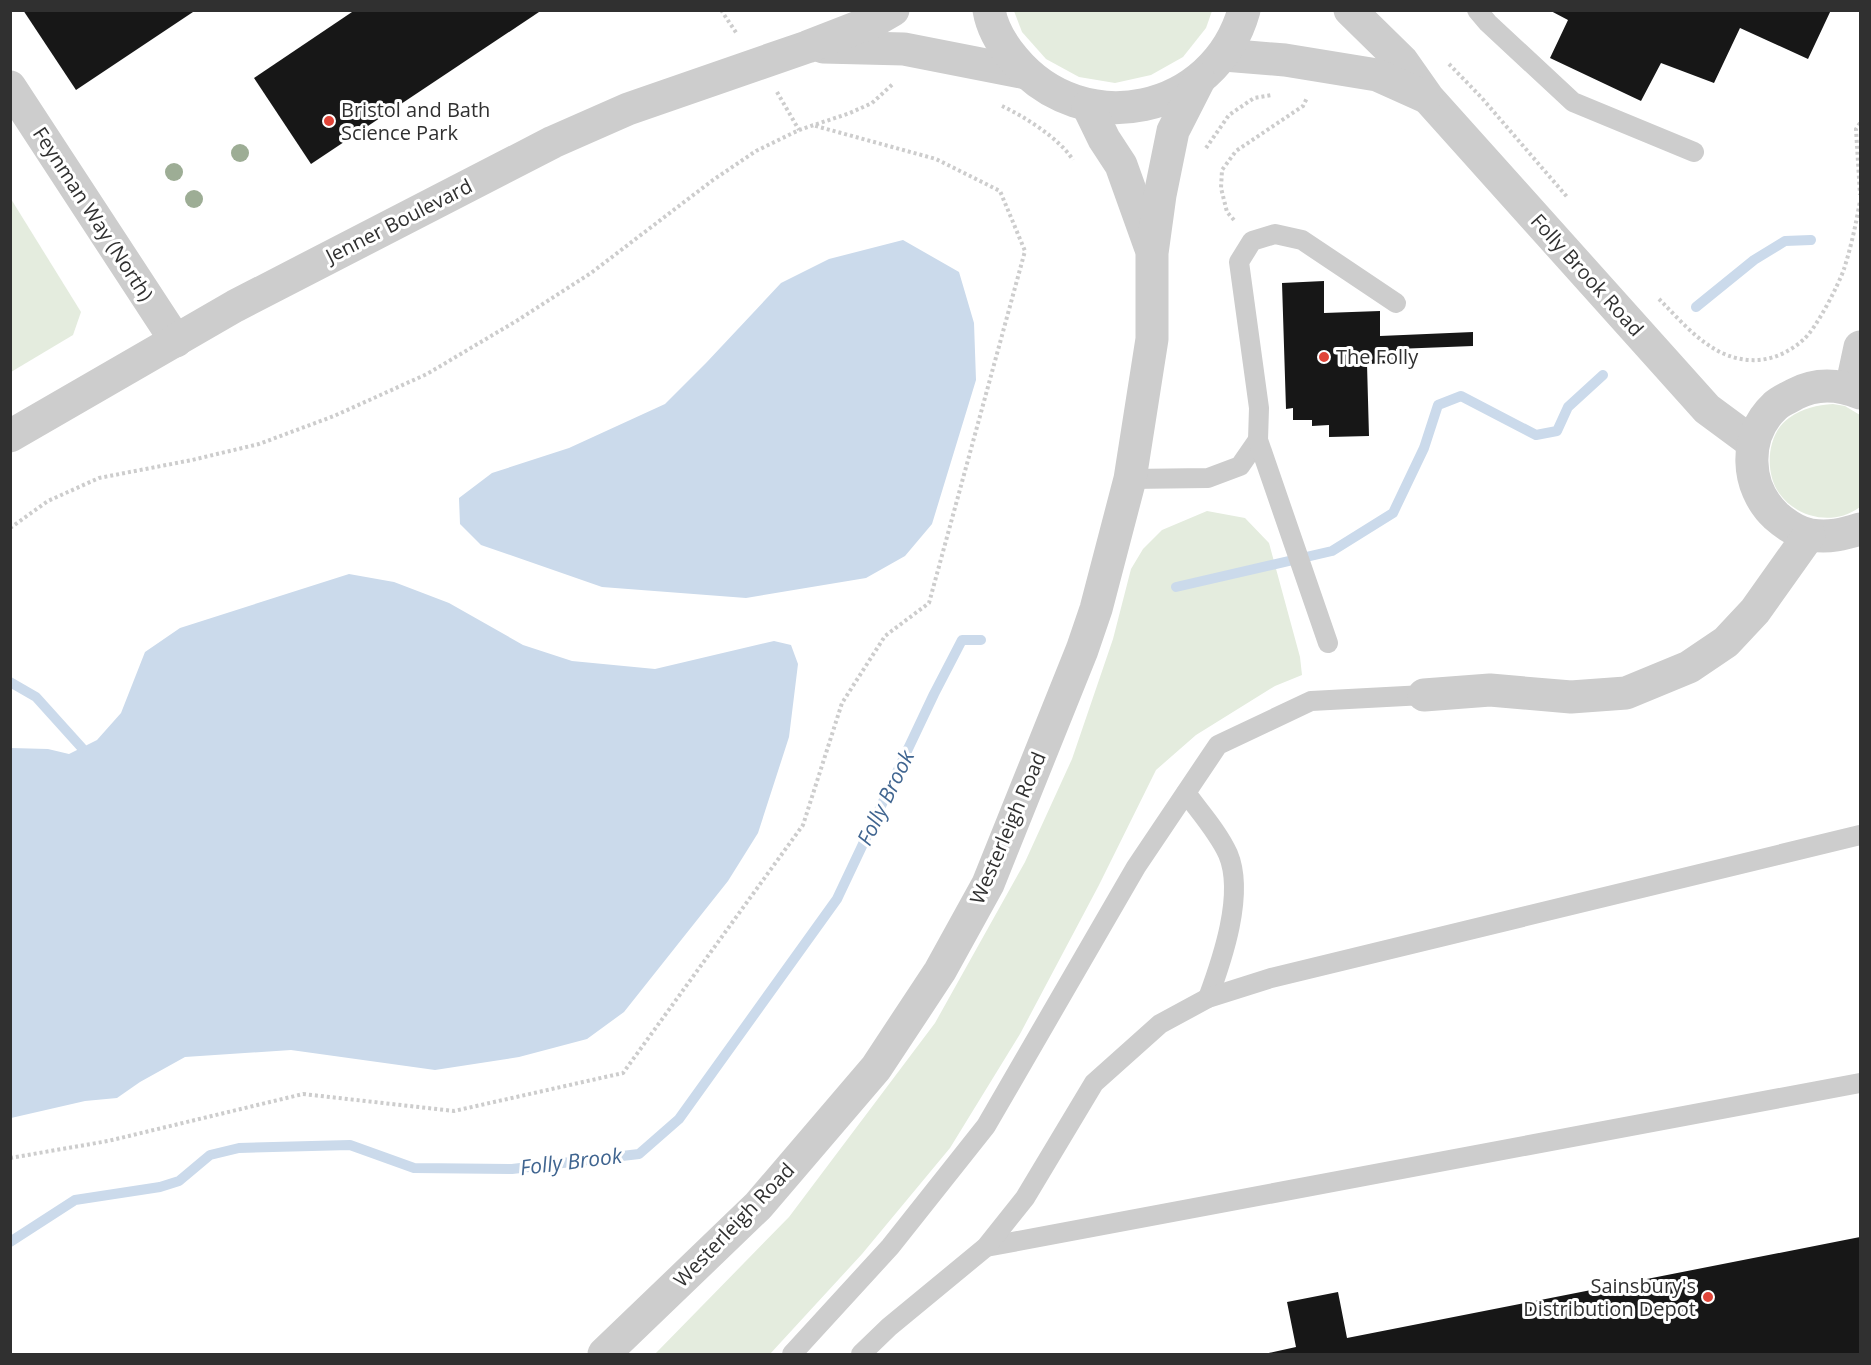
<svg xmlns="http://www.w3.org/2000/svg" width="1871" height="1365" font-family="'Open Sans',sans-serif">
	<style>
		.green { fill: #e4ecde }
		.water { fill: #cbdaeb }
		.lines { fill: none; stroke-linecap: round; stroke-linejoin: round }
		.stream { stroke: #cbdaeb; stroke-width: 10 }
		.building { fill: #171717 }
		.path { stroke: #cdcdcd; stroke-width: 4; stroke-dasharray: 3 3; stroke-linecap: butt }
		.service { stroke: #cdcdcd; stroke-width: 20 }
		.minor { stroke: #cdcdcd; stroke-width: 33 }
		.tertiary { stroke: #cdcdcd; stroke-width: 33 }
		.tree { fill: #9dad95 }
		.poi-dot { fill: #e04438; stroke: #fff; stroke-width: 2 }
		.labels { text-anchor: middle; stroke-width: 6; stroke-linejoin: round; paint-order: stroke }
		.poi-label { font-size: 20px; fill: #303030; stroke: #fff; text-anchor: start }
		.street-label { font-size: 20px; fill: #303030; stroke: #fff }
		.water-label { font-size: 21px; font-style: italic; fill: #406590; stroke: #fff }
	</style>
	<rect width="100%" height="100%" fill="#fff"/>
	<g class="green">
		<path d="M1014 11H1212L1206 28 1183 57 1151 75 1115 83 1079 77 1046 59 1022 32Z"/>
		<path d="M11 199 81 312 73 335 11 372Z"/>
		<path d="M1833 404 1845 406 1860 415V507C1835 526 1797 519 1779 493 1764 472 1767 433 1789 418 1803 408 1817 405 1833 404Z"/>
		<path d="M1207 511 1245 518 1269 543 1300 657 1302 675 1275 686 1196 735 1156 770 1099 885 1020 1034 950 1148 862 1254 770 1354H655L789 1217 935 1023 1025 862 1072 759 1113 639 1131 569 1143 549 1162 530Z"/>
	</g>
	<g class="water">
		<path d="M903 240 959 272 974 323 976 380 932 524 905 556 866 578 746 598 602 587 481 545 460 524 459 498 492 473 569 448 665 404 706 363 781 283 829 259Z"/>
		<path d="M349 574 394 582 449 603 523 645 572 661 655 669 774 641 791 645 798 664 789 737 758 833 728 881 624 1012 587 1039 519 1057 435 1070 291 1050 185 1057 140 1082 117 1098 85 1101 11 1118V748L48 749 69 754 97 740 121 713 145 652 180 628Z"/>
	</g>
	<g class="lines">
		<g class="stream">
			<path d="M1696 307 1754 260 1785 241 1811 240"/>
			<path d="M1176 587 1332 551 1393 513 1424 448 1438 405 1461 396 1536 435 1557 431 1568 407 1603 375"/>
			<path d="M10 682 36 697 82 748"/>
			<path d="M10 1242 75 1200 160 1187 179 1181 210 1155 239 1148 350 1145 414 1168 512 1169 639 1154 679 1119 837 899 934 694 962 640H981"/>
		</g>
	</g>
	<g class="building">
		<path d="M23 10H196L76 90Z"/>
		<path d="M355 10H542L311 164 254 78Z"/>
		<path d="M1549 10H1831L1808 59 1740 28 1714 83 1661 63 1641 101 1550 58 1568 20Z"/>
		<path d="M1324 281V313L1380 311V336L1473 332V346L1396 349V363L1367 364 1369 436 1329 437V425L1312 426V420H1293V408L1286 409 1282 283Z"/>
		<path d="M1860 1237V1354H1264L1296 1347 1287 1302 1338 1292 1347 1338Z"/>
	</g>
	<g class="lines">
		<g class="path">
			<path d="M721 10 737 34"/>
			<path d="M1449 64 1481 97 1568 198"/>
			<path d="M777 92 799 130"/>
			<path d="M1002 106C1025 117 1059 138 1073 160"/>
			<path d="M1860 123 1856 129 1860 195"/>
			<path d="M1206 148 1229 115 1254 98 1272 95"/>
			<path d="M1234 220 1227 212 1221 188 1222 170 1236 151 1303 106 1307 98"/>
			<path d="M1659 299C1678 318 1697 341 1722 353 1751 366 1779 361 1803 340 1816 329 1838 286 1844 269 1851 247 1856 224 1860 201"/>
			<path d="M10 528 48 501 99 478 192 460 259 444 334 416 427 374 518 320 591 273 713 180 756 151 799 130 850 113 872 103 894 83"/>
			<path d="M10 1158 108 1141 303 1094 454 1111 623 1073 803 825 842 703 885 636 929 603 1025 251 1000 191 936 159 812 125"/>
		</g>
		<g class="service">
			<path d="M1477 10 1488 23 1573 102 1694 152"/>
			<path d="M1130 479 1208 478 1240 466 1258 440"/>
			<path d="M1328 643 1258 440 1259 408 1239 262 1252 241 1275 234 1302 240 1396 303"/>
			<path d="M1186 793C1200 812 1218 832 1228 854 1245 894 1222 960 1208 998"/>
			<path d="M986 1247 1860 1083"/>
			<path d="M792 1354 890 1247 986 1126 1136 867 1218 745 1311 701 1424 695"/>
			<path d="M861 1354 889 1327 986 1247 1025 1198 1094 1083 1160 1024 1208 998 1271 978 1860 835"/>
		</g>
		<g class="minor">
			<path d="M1350 10 1402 61 1428 98 1707 409 1753 443"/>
			<path d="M823 47 904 49 1026 73"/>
			<path d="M1224 55 1285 60 1377 75 1426 97"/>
			<path d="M10 87 176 341"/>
			<path d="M1851 389 1860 347"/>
			<path d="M1860 393C1838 384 1816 383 1795 394 1788 398 1780 401 1775 406 1743 436 1745 487 1776 516 1785 524 1798 533 1811 535 1829 538 1844 534 1860 529"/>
			<path d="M10 436 235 306 553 142 628 109 807 47 874 21 893 10"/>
			<path d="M1424 695 1490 690 1571 697 1626 693 1689 667 1726 642 1755 611 1809 535"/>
		</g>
		<g class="tertiary">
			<path d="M989 10C992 28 1003 46 1014 59 1083 142 1215 114 1244 10"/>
			<path d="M1088 106 1104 139 1121 165 1150 246"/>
			<path d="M604 1354 758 1206 876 1068 940 971 988 884 1082 650 1096 609 1130 479 1152 339V253L1160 195 1173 131 1199 80"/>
		</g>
	</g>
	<g class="tree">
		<circle cx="240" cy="153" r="9"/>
		<circle cx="174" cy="172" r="9"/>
		<circle cx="194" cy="199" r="9"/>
	</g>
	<g class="poi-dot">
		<circle cx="329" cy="121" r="6"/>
		<circle cx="1324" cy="357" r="6"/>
		<circle cx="1708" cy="1297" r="6"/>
	</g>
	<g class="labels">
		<g class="poi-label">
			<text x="341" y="117">Bristol and Bath<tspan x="341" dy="23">Science Park</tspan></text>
			<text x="1336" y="364">The Folly</text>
			<text x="1696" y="1293" text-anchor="end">Sainsbury's<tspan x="1696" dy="23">Distribution Depot</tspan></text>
		</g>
		<g class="street-label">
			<text transform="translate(93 214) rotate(57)" y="7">Feynman Way (North)</text>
			<text transform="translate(399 221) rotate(-27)" y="7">Jenner Boulevard</text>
			<text transform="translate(1587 275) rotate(48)" y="7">Folly Brook Road</text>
			<text transform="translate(1008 828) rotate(-67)" y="7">Westerleigh Road</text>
			<text transform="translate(734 1225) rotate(-46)" y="7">Westerleigh Road</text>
		</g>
		<g class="water-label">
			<text transform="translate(886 798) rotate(-64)" y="7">Folly Brook</text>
			<text transform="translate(571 1162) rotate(-7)" y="7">Folly Brook</text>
		</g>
	</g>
	<rect width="1871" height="1365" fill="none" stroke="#303030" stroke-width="24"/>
</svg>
